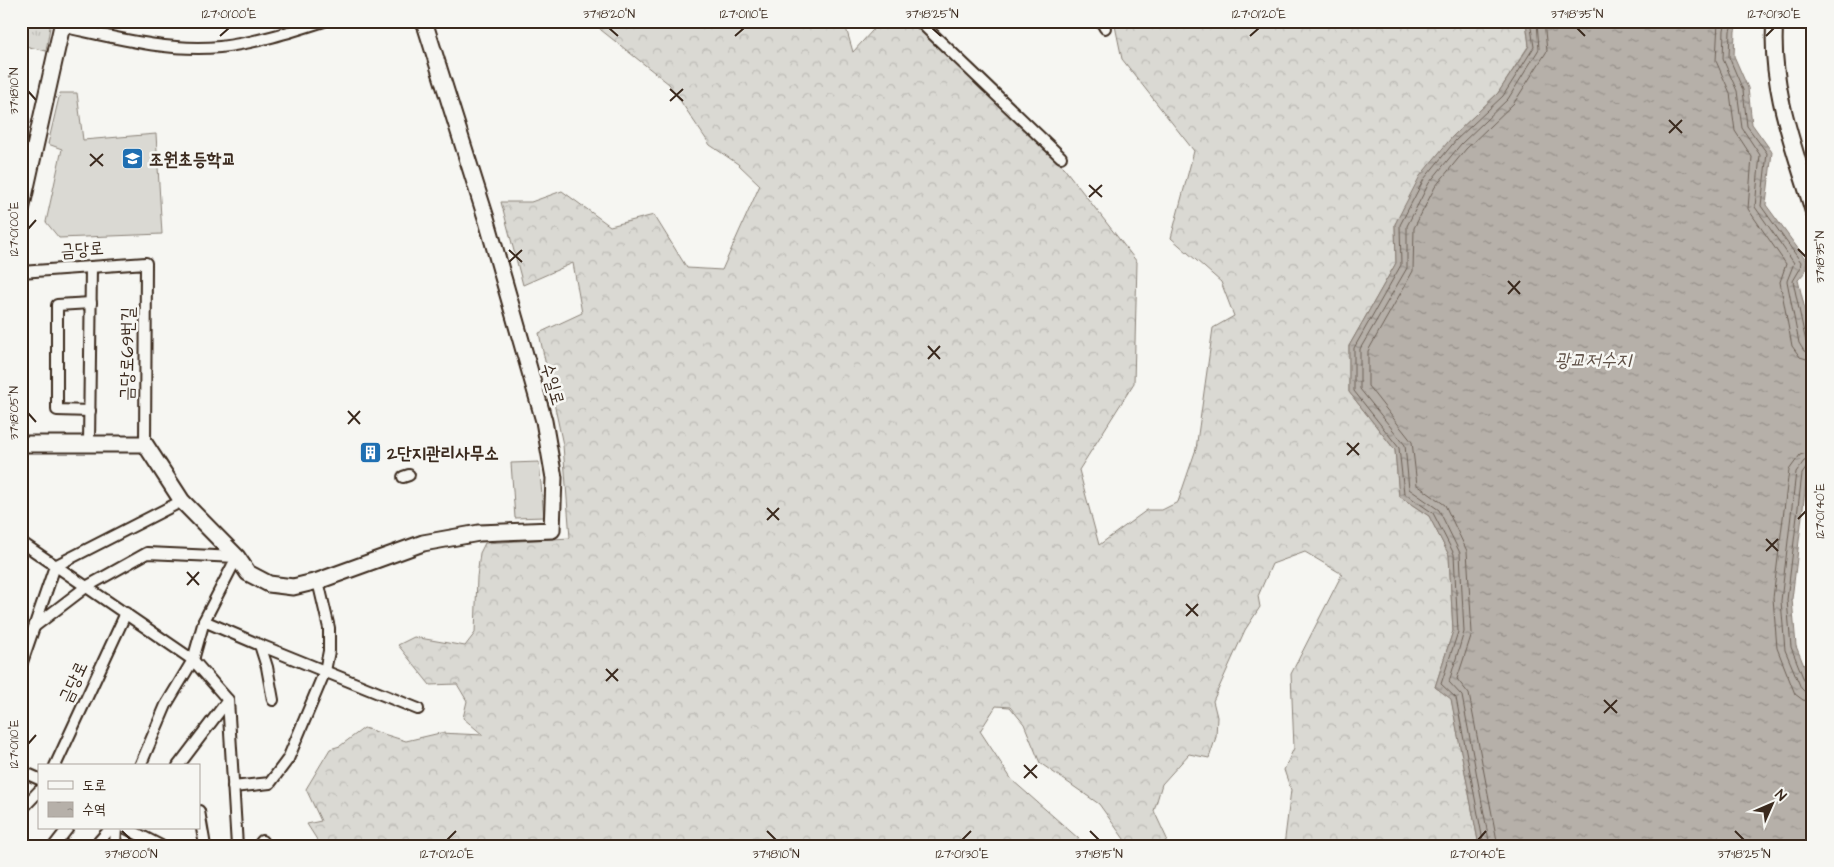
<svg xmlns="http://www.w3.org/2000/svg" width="1834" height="867" font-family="'Architects Daughter','Poor Story',sans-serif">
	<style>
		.forest { fill: url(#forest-crowns); stroke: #8a8278 }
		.park { fill: url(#park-tufts); stroke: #8a8278 }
		.pitch { fill: #dad9d3; stroke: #8a8278 }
		.water { fill: url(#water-ripples); stroke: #857a71 }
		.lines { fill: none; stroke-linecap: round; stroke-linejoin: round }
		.shore { stroke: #6c6056; stroke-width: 1 }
		.street-casing { stroke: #3b2a1e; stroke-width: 14 }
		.secondary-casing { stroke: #3b2a1e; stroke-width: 19 }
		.street { stroke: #f6f6f2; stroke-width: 10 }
		.secondary { stroke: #f6f6f2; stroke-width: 15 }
		.ticks { fill: none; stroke: #3b2a1e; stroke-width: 2 }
		.labels { text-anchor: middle; stroke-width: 5; stroke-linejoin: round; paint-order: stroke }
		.poi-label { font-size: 18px; font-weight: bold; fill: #3b2a1e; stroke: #f6f6f2; text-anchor: start }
		.street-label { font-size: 18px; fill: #3b2a1e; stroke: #f6f6f2 }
		.water-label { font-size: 19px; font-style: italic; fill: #605248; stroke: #f6f6f2 }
		.neatline { fill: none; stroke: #3b2a1e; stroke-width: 2 }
		.ticks-label { font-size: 12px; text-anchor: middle; fill: #3b2a1e }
	</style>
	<defs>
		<pattern id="forest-crowns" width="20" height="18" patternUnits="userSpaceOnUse" patternTransform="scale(1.25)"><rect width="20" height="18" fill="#dad9d3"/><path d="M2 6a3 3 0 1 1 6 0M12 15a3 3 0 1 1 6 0" fill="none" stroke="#bcbab5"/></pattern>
		<pattern id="park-tufts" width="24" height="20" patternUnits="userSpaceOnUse" patternTransform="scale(1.25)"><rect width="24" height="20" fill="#dad9d3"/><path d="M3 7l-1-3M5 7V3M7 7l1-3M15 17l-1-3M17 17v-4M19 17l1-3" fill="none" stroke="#bcbab5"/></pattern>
		<pattern id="water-ripples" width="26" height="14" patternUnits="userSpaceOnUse" patternTransform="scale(1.25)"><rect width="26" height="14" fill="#b6b0a9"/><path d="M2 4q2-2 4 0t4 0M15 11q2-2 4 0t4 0" fill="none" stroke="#958f89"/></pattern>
	</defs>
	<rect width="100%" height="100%" fill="#f6f6f2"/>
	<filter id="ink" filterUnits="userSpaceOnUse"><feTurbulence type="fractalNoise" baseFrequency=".02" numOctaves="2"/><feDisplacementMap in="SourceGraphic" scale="10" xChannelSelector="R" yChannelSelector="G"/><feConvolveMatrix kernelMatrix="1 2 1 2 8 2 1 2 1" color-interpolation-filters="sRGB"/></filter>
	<g filter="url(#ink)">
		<path class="forest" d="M595 21H844L853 52 881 21H910L1053 154 1137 262 1134 383 1079 470 1099 545 1147 510H1162L1178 502 1196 449 1213 328 1234 316 1221 282 1171 238 1194 151 1122 59 1114 21H1526L1529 45 1498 93 1453 136 1395 224 1396 263 1349 346V392L1395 450 1399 496 1429 516 1449 555 1453 631 1435 687 1451 698 1479 846H1284L1291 790 1284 770 1294 748 1291 674 1342 574 1305 552 1272 564 1258 596 1260 607 1245 630 1213 701 1217 717 1216 737 1209 758 1189 754 1162 784 1154 811 1167 839 1162 846H1129L1099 804 1040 763 1024 724 1010 707 996 706 980 731 1012 780 1087 846H321L307 824 321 821 306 789 330 749 340 746 364 728 406 741 440 733 483 735 463 718 467 701 457 684 430 685 398 645 414 637 465 646 475 633 477 577 480 553 485 543 570 538 563 445 539 333 582 313 573 263 523 285 501 202H531L562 191 610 226 654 215 687 268 722 270 760 185 738 164 710 145 669 84 601 30Z"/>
		<path class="park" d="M21 21H51L46 51 21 45Z"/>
		<g class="pitch">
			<path d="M60 93H77L83 140 156 134 162 234 59 238 46 222 62 149 48 144Z"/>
			<path d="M539 462 544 517 515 518 511 463Z"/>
		</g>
		<path class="water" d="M1526 21H1738L1735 31 1734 56 1748 88 1752 124 1772 152 1766 205 1807 261 1805 272 1798 280 1806 314 1813 359V468L1807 475 1792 599 1796 646 1813 688V846H1479L1451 699 1435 687 1453 631 1449 555 1429 516 1399 496 1395 450 1349 392V346L1396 263 1395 224 1420 176 1452 137 1498 93 1529 46Z"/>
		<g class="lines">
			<g class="shore">
				<path d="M1718 21 1716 61 1730 93 1735 131 1752 157 1748 209 1786 264 1780 282 1792 346 1800 357 1813 361"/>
				<path d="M1726 21 1724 30 1723 59 1737 91 1742 128 1760 155 1755 207 1794 263 1787 281 1799 343 1804 351 1813 353"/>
				<path d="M1733 21 1730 31 1729 57 1743 90 1747 126 1767 153 1761 206 1801 262 1800 269 1793 281 1806 342 1813 347"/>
				<path d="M1813 451 1800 455 1789 470 1773 598 1777 648 1795 694 1803 700 1813 702"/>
				<path d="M1813 459 1804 461 1796 472 1781 601 1785 650 1801 688 1806 693 1813 694"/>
				<path d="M1813 465 1807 467 1802 474 1787 600 1791 647 1806 685 1813 688"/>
				<path d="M1484 846 1456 698 1441 684 1458 632 1454 554 1433 513 1404 493 1399 448 1354 391V348L1401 265 1400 225 1424 179 1456 140 1503 96 1534 47 1530 21"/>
				<path d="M1490 846 1462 696 1449 682 1464 632 1460 553 1439 510 1409 489 1405 445 1360 389V349L1407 268V226L1429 183 1461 144 1508 99 1539 49 1537 21"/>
				<path d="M1498 846 1469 694 1457 679 1472 633 1467 551 1445 505 1417 485 1412 442 1368 386V351L1413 271 1414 228 1435 187 1466 149 1514 103 1547 51 1544 21"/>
			</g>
			<defs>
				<g id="street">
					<path d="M919 21 1061 157"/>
					<path d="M1101 21 1105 28"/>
					<path d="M61 26C113 37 166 52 220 47 255 43 290 32 324 21"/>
					<path d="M21 272 146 263 145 444"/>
					<path d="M90 411 57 410V305L91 303"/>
					<path d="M89 444 91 267"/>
					<path d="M403 477 409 475"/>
					<path d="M21 542 193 660 228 700 237 846"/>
					<path d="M204 621 260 645 267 667 273 700"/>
					<path d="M35 626 86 587 147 553 237 557 204 621 193 660 166 705 140 766"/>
					<path d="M260 645 418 709"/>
					<path d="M21 665 55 566 182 501"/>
					<path d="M55 766 126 613"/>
					<path d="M178 766 228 700"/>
					<path d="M21 771 39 779"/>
					<path d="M233 787 270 783 288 759 325 671 329 651V628L318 581"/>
					<path d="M21 810 39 791"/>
					<path d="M199 811 205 846"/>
					<path d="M126 828 161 846"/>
					<path d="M54 846 68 828"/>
					<path d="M95 846 111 828"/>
					<path d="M115 846 116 828"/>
					<path d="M258 846 262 841"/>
				</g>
				<g id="secondary">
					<path d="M1775 21C1769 85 1795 150 1813 210"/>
					<path d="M21 210 63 21"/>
					<path d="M21 444H145L182 501 237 557 248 573 269 584 293 587 318 581 423 543 479 533 552 530 554 478 544 421 487 221 424 21"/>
				</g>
			</defs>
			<use href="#street" class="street-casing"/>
			<use href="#secondary" class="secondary-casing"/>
			<use href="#street" class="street"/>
			<use href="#secondary" class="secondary"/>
		</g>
	</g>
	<path class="ticks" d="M609 28 618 36M932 28 941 36M1577 28 1585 36M220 36 229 28M735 36 744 28M1250 36 1259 28M1766 36 1774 28M670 89 683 101M28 91 36 100M670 101 683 89M1669 120 1682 133M1669 133 1682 120M90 154 103 166M90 166 103 154M1089 185 1102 197M1089 197 1102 185M28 229 36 220M1798 249 1806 257M509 250 522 262M509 262 522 250M1508 281 1520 294M1508 294 1520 281M928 346 940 359M928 359 940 346M348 411 360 424M28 413 36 422M348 424 360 411M1347 443 1359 455M1347 455 1359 443M767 508 779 520M1798 519 1806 511M767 520 779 508M1766 539 1778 551M1766 551 1778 539M187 572 199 585M187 585 199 572M1186 604 1198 616M1186 616 1198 604M606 669 618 681M606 681 618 669M1604 700 1617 713M1604 713 1617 700M28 744 36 735M1024 765 1037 778M1024 778 1037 765M122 831 131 840M767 831 776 840M1090 831 1099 840M1735 831 1744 840M447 840 456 831M962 840 971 831M1478 840 1486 831"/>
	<defs>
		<symbol id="school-square" viewBox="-11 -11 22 22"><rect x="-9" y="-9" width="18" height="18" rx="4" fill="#1f6fb2" stroke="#f6f6f2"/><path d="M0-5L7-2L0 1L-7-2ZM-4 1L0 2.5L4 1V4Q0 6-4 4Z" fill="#fff"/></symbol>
		<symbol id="building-square" viewBox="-11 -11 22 22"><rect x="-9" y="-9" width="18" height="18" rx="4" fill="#1f6fb2" stroke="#f6f6f2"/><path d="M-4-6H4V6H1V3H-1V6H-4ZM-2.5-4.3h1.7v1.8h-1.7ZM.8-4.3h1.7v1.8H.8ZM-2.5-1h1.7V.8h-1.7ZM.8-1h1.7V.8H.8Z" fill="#fff"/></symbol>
	</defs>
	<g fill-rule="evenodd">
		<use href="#school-square" x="120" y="146" width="25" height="25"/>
		<use href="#building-square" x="358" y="440" width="25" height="25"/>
	</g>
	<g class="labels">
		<g class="poi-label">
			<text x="149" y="165">조원초등학교</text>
			<text x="387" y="459">2단지관리사무소</text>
		</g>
		<g class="street-label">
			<text transform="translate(82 249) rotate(-4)" y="6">금당로</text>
			<text transform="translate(127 354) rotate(-89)" y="6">금당로69번길</text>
			<text transform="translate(553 384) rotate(74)" y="6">수일로</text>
			<text transform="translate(73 682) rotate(-65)" y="6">금당로</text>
		</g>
		<g class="water-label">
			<text x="1593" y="366">광교저수지</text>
		</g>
	</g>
	<rect width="1834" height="867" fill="none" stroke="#f6f6f2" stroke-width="55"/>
	<rect x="38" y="764" width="162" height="65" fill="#f6f6f2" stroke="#aba49d"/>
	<rect x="48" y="781" width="25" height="8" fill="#f6f6f2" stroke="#aba49d"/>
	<text x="82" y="790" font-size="15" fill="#3b2a1e">도로</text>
	<rect x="48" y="802" width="25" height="15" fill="url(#water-ripples)" stroke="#aba49d"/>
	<text x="82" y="814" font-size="15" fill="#3b2a1e">수역</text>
	<g transform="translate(1772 804) rotate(45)" stroke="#f6f6f2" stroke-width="4" paint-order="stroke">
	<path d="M0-4L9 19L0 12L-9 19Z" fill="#3b2a1e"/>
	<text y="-8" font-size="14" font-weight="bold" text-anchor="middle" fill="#3b2a1e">N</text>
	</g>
	<rect x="28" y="28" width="1778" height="812" class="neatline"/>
	<g class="ticks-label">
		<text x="229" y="18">127°01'00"E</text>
		<text x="609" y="18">37°18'20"N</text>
		<text x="744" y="18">127°01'10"E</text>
		<text x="932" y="18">37°18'25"N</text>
		<text x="1259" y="18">127°01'20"E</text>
		<text x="1577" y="18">37°18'35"N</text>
		<text x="1774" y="18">127°01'30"E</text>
		<text transform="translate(14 91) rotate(-90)" y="4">37°18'10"N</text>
		<text transform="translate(14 229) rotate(-90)" y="4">127°01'00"E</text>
		<text transform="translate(1820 257) rotate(-90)" y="4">37°18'35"N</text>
		<text transform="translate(14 413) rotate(-90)" y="4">37°18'05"N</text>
		<text transform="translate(1820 511) rotate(-90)" y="4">127°01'40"E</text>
		<text transform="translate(14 744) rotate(-90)" y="4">127°01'10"E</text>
		<text x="131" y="858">37°18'00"N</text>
		<text x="447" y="858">127°01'20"E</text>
		<text x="776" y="858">37°18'10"N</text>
		<text x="962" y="858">127°01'30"E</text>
		<text x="1099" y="858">37°18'15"N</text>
		<text x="1478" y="858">127°01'40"E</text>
		<text x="1744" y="858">37°18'25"N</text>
	</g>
</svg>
